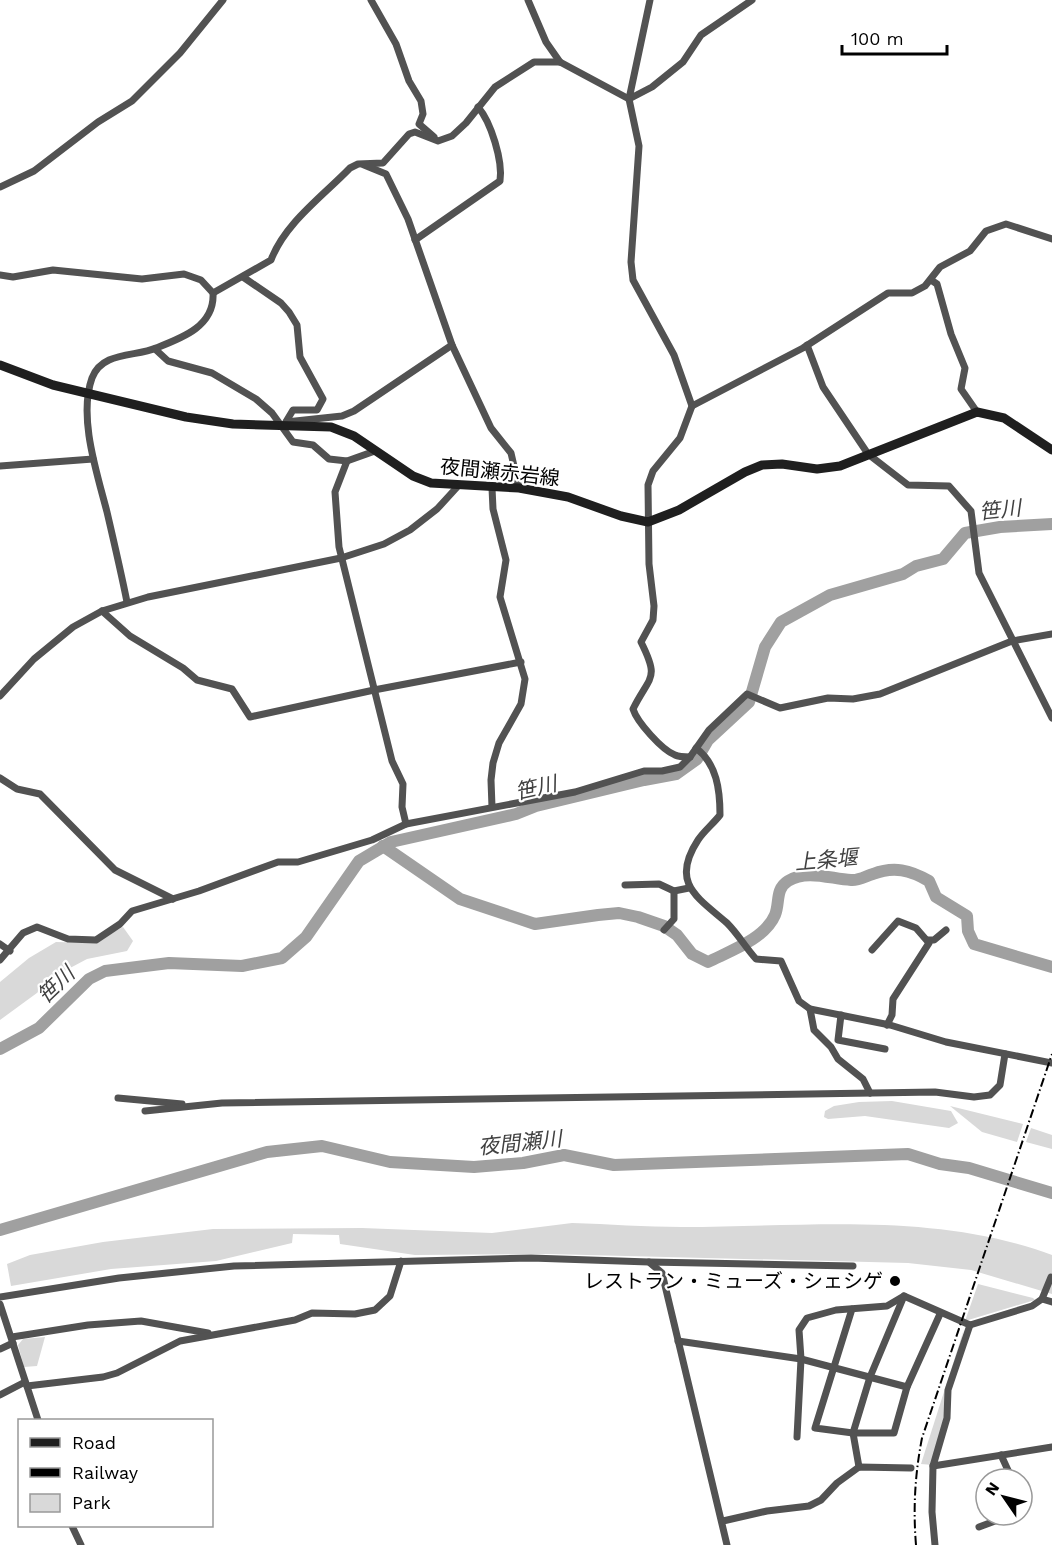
<svg xmlns="http://www.w3.org/2000/svg" width="1052" height="1545" font-family="'Work Sans','Noto Sans JP',sans-serif">
	<style>
		.green { fill: #d9d9d9 }
		.lines { fill: none; stroke-linecap: round; stroke-linejoin: round }
		.river { stroke: #a0a0a0; stroke-width: 12 }
		.street { stroke: #525252; stroke-width: 7 }
		.secondary { stroke: #1f1f1f; stroke-width: 9 }
		.rail { stroke: #000; stroke-width: 2; stroke-dasharray: 9 3 1.5 3; stroke-linecap: butt }
		.poi-dot { fill: #000; stroke: #fff; stroke-width: 2 }
		.labels { text-anchor: middle; stroke-width: 4.5; stroke-linejoin: round; paint-order: stroke }
		.street-label { font-size: 20px; fill: #000; stroke: #fff }
		.poi-label { font-size: 20px; fill: #000; stroke: #fff; text-anchor: end }
		.water-label { font-size: 21px; font-style: italic; fill: #414141; stroke: #fff }
	</style>
	<rect width="100%" height="100%" fill="#fff"/>
	<g class="green">
		<path d="M123 927 133 941 127 951 87 959 55 976 41 990 0 1020V982L29 958 56 942 93 943Z"/>
		<path d="M892 1101 951 1111 958 1123 949 1128 865 1116 828 1119 824 1117 825 1111 834 1106 859 1102Z"/>
		<path d="M950 1106 1023 1124 1017 1142 982 1132Z"/>
		<path d="M1031 1128 1052 1135V1149L1026 1142Z"/>
		<path d="M572 1223C609 1224 645 1227 682 1227 805 1227 934 1211 1052 1255V1294L971 1270 908 1263 548 1254 415 1255 340 1244 339 1235 293 1234 292 1243 216 1261 111 1269 11 1286 7 1264 30 1255 103 1242 213 1229 362 1228 492 1233Z"/>
		<path d="M978 1284 1033 1298 1035 1300 965 1321Z"/>
		<path d="M964 1329 933 1465 921 1464Z"/>
		<path d="M45 1337 37 1366 24 1367 18 1345 23 1339Z"/>
	</g>
	<g class="lines">
		<g class="river">
			<path d="M383 846 460 899 535 924 598 915 619 913 638 917 664 926 677 935 692 954 708 962C730 951 765 939 775 915 780 903 775 889 788 881 807 869 831 879 851 880 858 881 866 876 873 874 894 866 910 870 929 881L936 897 967 916 968 931 974 944 1052 967"/>
			<path d="M0 1049 39 1028 89 979 105 971 169 963 242 966 282 958 306 937 359 861 391 842 516 814 536 806 644 780 676 774 697 759 708 740 749 702 765 647 781 622 830 595 903 574 916 566 943 559 965 533 1000 527 1052 524"/>
			<path d="M0 1230 267 1152 322 1146 390 1162 474 1167 523 1163 564 1155 614 1165 908 1154 940 1164 969 1168 1052 1193"/>
		</g>
		<g class="street">
			<path d="M371 0 396 44 409 81 421 101 423 114 419 124 434 137"/>
			<path d="M528 0 546 42 560 62"/>
			<path d="M650 0 629 99 639 146 631 262 633 280 674 355 692 406 680 438 653 471 648 485 649 564 654 606 653 620 641 642C660 680 650 675 633 709 637 722 662 750 675 755 679 757 685 757 690 757"/>
			<path d="M629 99 652 87 683 62 701 35 752 0"/>
			<path d="M364 165 386 174 408 219 452 345 491 428 511 453 519 488"/>
			<path d="M0 187 34 171 98 122 132 101 180 53 223 0"/>
			<path d="M415 240 500 181C503 161 491 122 478 107"/>
			<path d="M0 275 13 277 53 270 142 279 184 274 201 280 213 293C215 326 182 338 156 348 136 357 102 351 92 378 78 417 97 473 107 512 114 542 121 572 127 602"/>
			<path d="M243 277 281 303 289 312 297 325 300 357 323 399 317 410H293L287 420"/>
			<path d="M931 280 937 284 951 334 965 368 961 389 977 412"/>
			<path d="M213 293 271 260C285 223 323 196 350 168L358 164 383 163 409 134 415 132 438 141 452 136 466 123 495 87 534 62H560L629 99"/>
			<path d="M807 345 823 387 868 454 908 485 949 486 971 511 979 573 1052 718"/>
			<path d="M155 349 168 361 212 373 256 399 272 413 293 442 313 445 329 459 347 461 375 451"/>
			<path d="M692 406 803 348 888 293H912L925 286 940 267 970 251 986 231 1006 224 1052 239"/>
			<path d="M286 422 342 416 354 411 452 345"/>
			<path d="M347 461 335 492 339 547 392 761 403 784 402 807 406 824"/>
			<path d="M0 466 93 459"/>
			<path d="M492 488 493 509 506 560 500 597 525 679 521 704 499 743 493 763 491 780 492 807"/>
			<path d="M102 611 130 636 183 668 197 680 232 689 250 717 374 690 521 662"/>
			<path d="M0 696 34 659 73 627 102 611 148 597 341 558 384 544 410 530 437 509 459 485"/>
			<path d="M696 748C717 764 720 790 720 815 713 824 704 831 698 840 670 883 697 897 727 923 738 934 746 948 756 959L781 961 799 1001 810 1009 890 1025 946 1042 1052 1063"/>
			<path d="M0 778 17 789 40 794 115 870 173 899"/>
			<path d="M625 885 659 884 674 891"/>
			<path d="M664 930 674 919V891L689 888"/>
			<path d="M928 940H934L946 930"/>
			<path d="M0 944 10 951"/>
			<path d="M872 950 898 921 916 928 929 943 893 999 892 1015 887 1025"/>
			<path d="M0 960 23 933 37 927 68 939 96 940 120 924 132 911 199 891 278 862H298L372 840 406 824 575 792 644 771H662L680 767 690 757 709 730 747 694 780 708 828 698 853 699 880 694 1012 641 1052 634"/>
			<path d="M810 1009 814 1030 831 1047 838 1059 863 1079 870 1093"/>
			<path d="M841 1015 838 1040 885 1049"/>
			<path d="M118 1098 182 1104"/>
			<path d="M145 1111 222 1103 935 1092 974 1097 990 1095 1000 1085 1005 1054"/>
			<path d="M649 1262 853 1266"/>
			<path d="M0 1297 119 1278 234 1266 531 1258 649 1262 662 1273 727 1545"/>
			<path d="M1042 1299 1052 1302"/>
			<path d="M0 1304 38 1420"/>
			<path d="M852 1309 815 1428 853 1433H894L907 1387 940 1314"/>
			<path d="M12 1337 88 1325 141 1321 208 1333"/>
			<path d="M678 1341 801 1359 907 1387"/>
			<path d="M0 1349 13 1343"/>
			<path d="M27 1386 103 1377 117 1373 180 1341 295 1320 312 1313 355 1314 375 1310 390 1296 401 1261"/>
			<path d="M0 1395 25 1382"/>
			<path d="M797 1437 801 1359 799 1330 807 1318 836 1310 887 1306 904 1296 970 1325 1032 1306 1042 1299 1051 1277"/>
			<path d="M1001 1455 1012 1479"/>
			<path d="M933 1466 1052 1447"/>
			<path d="M859 1467 853 1433 870 1377 904 1296"/>
			<path d="M723 1521 767 1511 809 1506 821 1500 837 1483 859 1467 911 1468"/>
			<path d="M72 1526 81 1545"/>
			<path d="M979 1527 1011 1515"/>
			<path d="M935 1545 932 1512 933 1466 947 1418 948 1390 970 1325"/>
		</g>
		<path class="secondary" d="M0 365 53 385 186 417 233 424 331 427 354 436 413 476 431 483 519 488 568 497 621 516 648 522 679 510 745 472 762 465 782 464 817 469 840 466 977 412 1004 418 1052 450"/>
		<path class="rail" d="M916 1545C913 1508 915 1474 922 1438L1052 1054"/>
	</g>
	<circle class="poi-dot" cx="895" cy="1281" r="6"/>
	<g class="labels">
		<g class="street-label">
			<text transform="translate(500 472) rotate(6)" y="7">夜間瀬赤岩線</text>
		</g>
		<g class="poi-label">
			<text x="883" y="1288">レストラン・ミューズ・シェシゲ</text>
		</g>
		<g class="water-label">
			<text transform="translate(1000 510) rotate(-6)" y="7">笹川</text>
			<text transform="translate(536 788) rotate(-13)" y="7">笹川</text>
			<text transform="translate(826 860) rotate(-5)" y="7">上条堰</text>
			<text transform="translate(56 985) rotate(-44)" y="7">笹川</text>
			<text transform="translate(520 1143) rotate(-6)" y="7">夜間瀬川</text>
		</g>
	</g>
	<rect x="18" y="1419" width="195" height="108" fill="#ffffff" stroke="#999999" stroke-width="1.5"/>
	<rect x="30" y="1438" width="30" height="9" fill="#1f1f1f" stroke="#999999" stroke-width="1.5"/>
	<text x="72" y="1449" font-size="18" fill="#000000">Road</text>
	<rect x="30" y="1468" width="30" height="9" fill="#000000" stroke="#999999" stroke-width="1.5"/>
	<text x="72" y="1479" font-size="18" fill="#000000">Railway</text>
	<rect x="30" y="1494" width="30" height="18" fill="#d9d9d9" stroke="#999999" stroke-width="1.5"/>
	<text x="72" y="1509" font-size="18" fill="#000000">Park</text>
	<g transform="translate(1004 1497) rotate(305)"><circle r="28" fill="#ffffff" stroke="#999999" stroke-width="1.5"/>
	<path d="M0-4.5L10 22L0 15L-10 22Z" fill="#000000"/>
	<text y="-9" font-size="16" font-weight="bold" text-anchor="middle" fill="#000000">N</text>
	</g>
	<path d="M842 45v9h105v-9" fill="none" stroke="#000000" stroke-width="3"/>
	<text x="851" y="45" font-size="18" fill="#000000" stroke="#ffffff" stroke-width="4.5" paint-order="stroke">100 m</text>
</svg>
